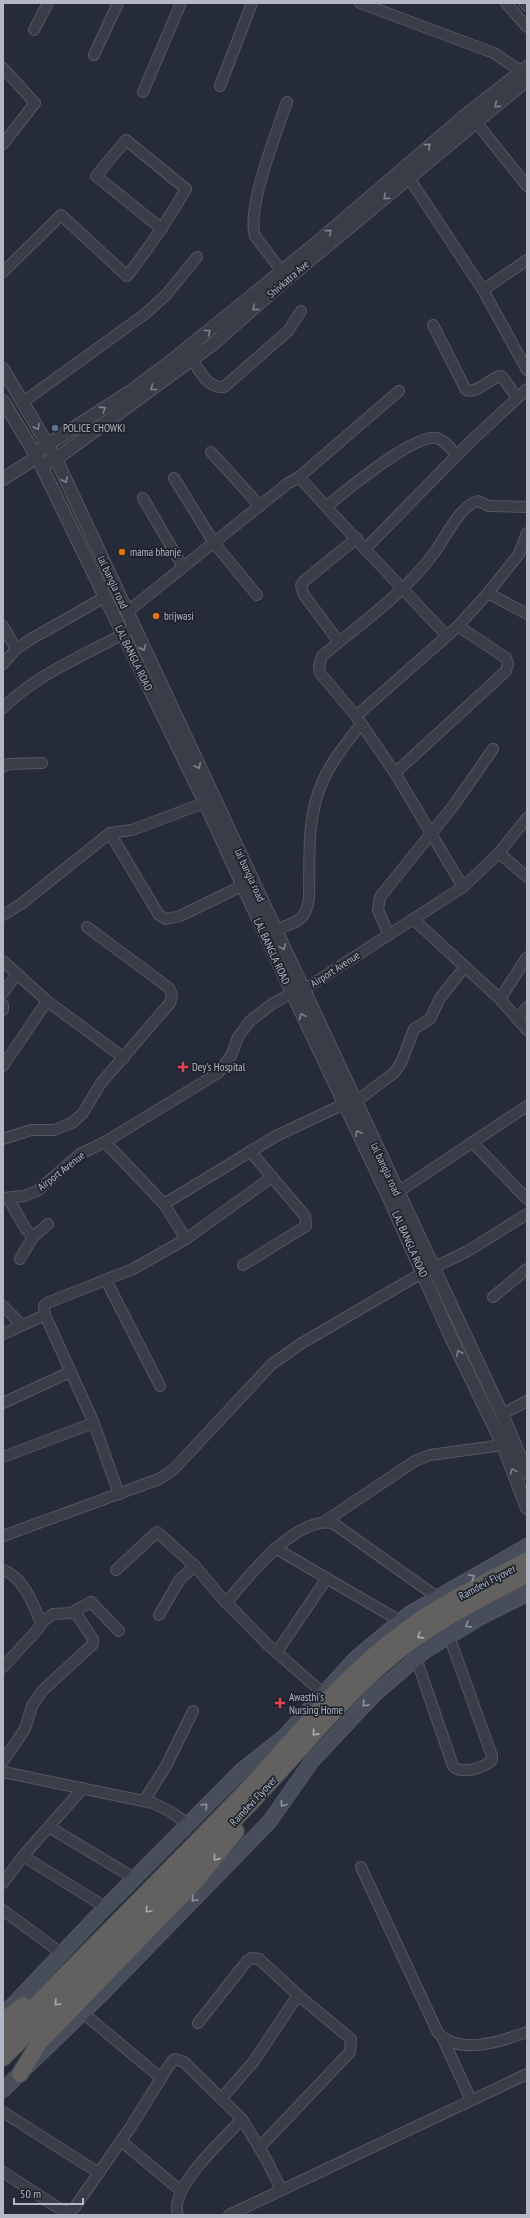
<svg xmlns="http://www.w3.org/2000/svg" width="530" height="2218" font-family="'PT Sans Narrow',sans-serif">
	<style>
		.lines { fill: none; stroke-linecap: round; stroke-linejoin: round }
		.minor-casing { stroke: #535863; stroke-width: 12 }
		.tertiary-casing { stroke: #535863; stroke-width: 14 }
		.secondary-casing { stroke: #535863; stroke-width: 16 }
		.trunk-casing { stroke: #434853; stroke-width: 18 }
		.minor { stroke: #383d48; stroke-width: 10 }
		.tertiary { stroke: #383d48; stroke-width: 12 }
		.secondary { stroke: #474d5b; stroke-width: 14 }
		.trunk { stroke: #62615f; stroke-width: 16 }
		.oneway { stroke: #7c818c }
		.oneway2 { stroke: #8d939f }
		.oneway3 { stroke: #a7abb5 }
		.service-dot { fill: #5c6f8a; stroke: #1d232d; stroke-width: 1.5 }
		.food-dot { fill: #e8710a; stroke: #1d232d; stroke-width: 1.5 }
		.health-dot { fill: #e0444e; stroke: #1d232d; stroke-width: 1.5 }
		.labels { text-anchor: middle; stroke-width: 3.5; stroke-linejoin: round; paint-order: stroke }
		.street-label { font-size: 11px; fill: #b3b8c4; stroke: #1d232d }
		.poi-label { font-size: 11px; fill: #b3b8c4; stroke: #1d232d; text-anchor: start }
	</style>
	<rect width="100%" height="100%" fill="#252b38"/>
	<g class="lines">
		<defs>
			<g id="minor">
				<path d="M360 3 494 53 526 75"/>
				<path d="M506 3 527 27"/>
				<path d="M524 3 527 6"/>
				<path d="M34 30 48 3"/>
				<path d="M94 55 118 3"/>
				<path d="M3 68 35 103 3 144"/>
				<path d="M220 86 252 3"/>
				<path d="M143 92 181 3"/>
				<path d="M472 117 527 186"/>
				<path d="M409 178 483 290 527 260"/>
				<path d="M3 272 61 215 127 276C149 248 168 220 186 189L126 140 96 176 162 229"/>
				<path d="M286 277 255 236C246 209 277 131 287 102"/>
				<path d="M483 290 527 370"/>
				<path d="M433 325 466 390C478 394 489 378 501 376L504 379 517 398"/>
				<path d="M192 360C201 372 207 388 224 387L288 331 301 311"/>
				<path d="M23 402 145 314 166 295 197 257"/>
				<path d="M211 452 260 506"/>
				<path d="M299 477 399 391"/>
				<path d="M174 478 214 543 257 595"/>
				<path d="M143 498 183 567"/>
				<path d="M327 506C346 491 414 433 437 438 446 441 451 449 457 456"/>
				<path d="M488 593 519 554 527 533"/>
				<path d="M127 612 287 484 299 477 365 549"/>
				<path d="M3 626 16 649"/>
				<path d="M458 626 488 593 527 614"/>
				<path d="M339 642 304 595 301 585 304 581 357 538"/>
				<path d="M3 664 16 649 31 639 105 597"/>
				<path d="M3 708C39 672 90 653 134 628"/>
				<path d="M356 716 320 673 319 666 322 656C360 624 404 594 434 553 445 539 460 505 478 501L489 506 527 507"/>
				<path d="M3 767 8 764 42 763"/>
				<path d="M395 773 506 671 508 664 506 658 458 626 447 636"/>
				<path d="M110 833 159 915 166 919 180 916 248 883"/>
				<path d="M499 853 527 877"/>
				<path d="M463 887 395 773 356 716 447 636 365 549 469 443 527 389"/>
				<path d="M3 915 21 904 110 833 132 830 212 800"/>
				<path d="M413 919 500 999 527 1030"/>
				<path d="M276 930C296 921 305 923 309 899 310 861 306 819 322 783 331 761 347 743 361 724"/>
				<path d="M389 935 378 910 380 897 454 805 493 749"/>
				<path d="M3 961 47 1001 124 1058"/>
				<path d="M3 993 17 974"/>
				<path d="M500 999 527 957"/>
				<path d="M3 1005V1010"/>
				<path d="M517 1019 527 1007"/>
				<path d="M3 1066 47 1001"/>
				<path d="M355 1102 394 1073 401 1063 414 1029 430 1019 440 998 460 973"/>
				<path d="M3 1139 31 1130H54L72 1123 83 1113 101 1083 170 1003 172 995 169 988 87 927"/>
				<path d="M105 1142 164 1204"/>
				<path d="M472 1142 527 1199"/>
				<path d="M392 1196 527 1106"/>
				<path d="M3 1198 24 1196 37 1191 80 1154 105 1142 218 1073 231 1056 238 1037 250 1021 272 1004 292 993 303 990 463 887 499 853 527 818"/>
				<path d="M8 1198 25 1228 33 1237 48 1224"/>
				<path d="M186 1239 164 1204 276 1136 344 1104"/>
				<path d="M20 1259 33 1237"/>
				<path d="M243 1265 306 1226 305 1216 250 1151"/>
				<path d="M106 1280 160 1386"/>
				<path d="M493 1297 527 1269"/>
				<path d="M3 1306 22 1325"/>
				<path d="M3 1334 45 1315"/>
				<path d="M3 1403 70 1372"/>
				<path d="M502 1414 527 1401"/>
				<path d="M93 1421 119 1494"/>
				<path d="M3 1457 88 1425 93 1421 45 1315 44 1306 47 1303 133 1269 186 1239 272 1177"/>
				<path d="M324 1522 415 1461 430 1455 503 1445"/>
				<path d="M3 1536 159 1479 173 1470 272 1364 302 1343 422 1273 468 1251 527 1214"/>
				<path d="M275 1548 400 1621"/>
				<path d="M3 1570C23 1576 34 1606 41 1623L38 1629 3 1667"/>
				<path d="M116 1570 157 1532 195 1566 220 1596 267 1644 323 1693"/>
				<path d="M226 1603C248 1577 295 1516 333 1523L437 1597"/>
				<path d="M159 1615 180 1579 195 1566"/>
				<path d="M41 1623 53 1614 71 1613 91 1602 119 1631"/>
				<path d="M277 1652 327 1578"/>
				<path d="M416 1658 453 1766C461 1775 484 1768 492 1760V1756L449 1636"/>
				<path d="M3 1761 25 1729 32 1706 42 1691 93 1644V1639L75 1612"/>
				<path d="M3 1772 153 1803 171 1812 188 1824"/>
				<path d="M144 1801 166 1766 193 1711"/>
				<path d="M49 1827 134 1878"/>
				<path d="M23 1856 83 1788"/>
				<path d="M361 1867 438 2033C459 2056 503 2041 527 2032"/>
				<path d="M3 1883 23 1856 105 1907"/>
				<path d="M3 1910 61 1953"/>
				<path d="M83 2013 161 2078 173 2060 175 2059 184 2062 242 2119 266 2159 281 2189"/>
				<path d="M198 2023 247 1961 251 1958 259 1959 298 1995"/>
				<path d="M442 2037 471 2100"/>
				<path d="M222 2098 254 2061 298 1995 351 2039 350 2052 259 2148"/>
				<path d="M3 2112 99 2173"/>
				<path d="M121 2141 181 2191"/>
				<path d="M3 2172 63 2211H69L75 2207 132 2125 161 2078"/>
				<path d="M178 2215C168 2188 224 2139 242 2119"/>
				<path d="M229 2215 527 2074"/>
			</g>
			<g id="tertiary">
				<path d="M3 369 56 459 502 1414 527 1473"/>
				<path d="M3 401 37 457 205 803 292 993 389 1198 449 1333 503 1445 527 1508"/>
				<path d="M41 449 131 391 175 358 314 245 468 113 527 67"/>
				<path d="M48 462 56 459 213 344 287 279 527 80"/>
				<path d="M3 479 37 457"/>
			</g>
			<g id="secondary">
				<path d="M6 2012 100 1913 242 1770 285 1736 356 1658 409 1614 527 1546"/>
				<path d="M3 2090 103 1993 270 1821 312 1761 374 1695 425 1651 483 1616 527 1594"/>
			</g>
			<g id="trunk">
				<path d="M3 2021 23 2005"/>
				<path d="M3 2038C82 1957 163 1877 242 1795 294 1740 341 1677 403 1632 441 1603 485 1583 527 1560"/>
				<path d="M3 2058C83 1978 161 1897 239 1815 288 1765 331 1710 383 1664 426 1626 477 1601 527 1575"/>
				<path d="M20 2074 39 2043 195 1882 236 1831"/>
			</g>
		</defs>
		<use href="#minor" class="minor-casing"/>
		<use href="#tertiary" class="tertiary-casing"/>
		<use href="#secondary" class="secondary-casing"/>
		<use href="#trunk" class="trunk-casing"/>
		<use href="#minor" class="minor"/>
		<use href="#tertiary" class="tertiary"/>
		<use href="#secondary" class="secondary"/>
		<use href="#trunk" class="trunk"/>
	</g>
	<defs><path id="oneway-chevron" d="M-2-3.5L2.5 0L-2 3.5" fill="none" stroke-width="1.6" stroke-linecap="round" stroke-linejoin="round"/></defs>
	<g class="oneway">
		<use href="#oneway-chevron" transform="translate(497 105) rotate(140)"/>
		<use href="#oneway-chevron" transform="translate(428 146) rotate(-40)"/>
		<use href="#oneway-chevron" transform="translate(386 197) rotate(140)"/>
		<use href="#oneway-chevron" transform="translate(329 232) rotate(-41)"/>
		<use href="#oneway-chevron" transform="translate(255 308) rotate(139)"/>
		<use href="#oneway-chevron" transform="translate(208 332) rotate(-38)"/>
		<use href="#oneway-chevron" transform="translate(153 388) rotate(144)"/>
		<use href="#oneway-chevron" transform="translate(103 409) rotate(-33)"/>
		<use href="#oneway-chevron" transform="translate(37 427) rotate(60)"/>
		<use href="#oneway-chevron" transform="translate(65 480) rotate(65)"/>
		<use href="#oneway-chevron" transform="translate(143 648) rotate(65)"/>
		<use href="#oneway-chevron" transform="translate(198 766) rotate(65)"/>
		<use href="#oneway-chevron" transform="translate(283 947) rotate(66)"/>
		<use href="#oneway-chevron" transform="translate(302 1016) rotate(-115)"/>
		<use href="#oneway-chevron" transform="translate(358 1133) rotate(-115)"/>
		<use href="#oneway-chevron" transform="translate(459 1353) rotate(-116)"/>
		<use href="#oneway-chevron" transform="translate(513 1471) rotate(-111)"/>
	</g>
	<g class="oneway2">
		<use href="#oneway-chevron" transform="translate(472 1577) rotate(-30)"/>
		<use href="#oneway-chevron" transform="translate(468 1625) rotate(150)"/>
		<use href="#oneway-chevron" transform="translate(365 1704) rotate(133)"/>
		<use href="#oneway-chevron" transform="translate(283 1804) rotate(126)"/>
		<use href="#oneway-chevron" transform="translate(205 1806) rotate(-45)"/>
		<use href="#oneway-chevron" transform="translate(194 1899) rotate(134)"/>
	</g>
	<g class="oneway3">
		<use href="#oneway-chevron" transform="translate(420 1636) rotate(147)"/>
		<use href="#oneway-chevron" transform="translate(315 1733) rotate(132)"/>
		<use href="#oneway-chevron" transform="translate(216 1858) rotate(129)"/>
		<use href="#oneway-chevron" transform="translate(148 1910) rotate(134)"/>
		<use href="#oneway-chevron" transform="translate(57 2003) rotate(135)"/>
	</g>
	<circle class="service-dot" cx="55" cy="428" r="4"/>
	<g class="food-dot">
		<circle cx="122" cy="552" r="4"/>
		<circle cx="156" cy="616" r="4"/>
	</g>
	<g class="health-dot">
		<path d="M181 1061h4v4h4v4h-4v4h-4v-4h-4v-4h4z"/>
		<path d="M278 1697h4v4h4v4h-4v4h-4v-4h-4v-4h4z"/>
	</g>
	<g class="labels">
		<g class="street-label">
			<text transform="translate(288 279) rotate(-41)" y="4">Shivkatra Ave</text>
			<text transform="translate(113 582) rotate(65)" y="4">lal bangla road</text>
			<text transform="translate(134 658) rotate(64)" y="4">LAL BANGLA ROAD</text>
			<text transform="translate(250 875) rotate(65)" y="4">lal bangla road</text>
			<text transform="translate(272 951) rotate(65)" y="4">LAL BANGLA ROAD</text>
			<text transform="translate(335 969) rotate(-33)" y="4">Airport Avenue</text>
			<text transform="translate(386 1169) rotate(65)" y="4">lal bangla road</text>
			<text transform="translate(61 1171) rotate(-38)" y="4">Airport Avenue</text>
			<text transform="translate(410 1244) rotate(66)" y="4">LAL BANGLA ROAD</text>
			<text transform="translate(487 1582) rotate(-28)" y="4">Ramdevi Flyover</text>
			<text transform="translate(253 1801) rotate(-47)" y="4">Ramdevi Flyover</text>
		</g>
		<g class="poi-label">
			<text x="63" y="432">POLICE CHOWKI</text>
			<text x="130" y="556">mama bhanje</text>
			<text x="164" y="620">brijwasi</text>
			<text x="192" y="1071">Dey's Hospital</text>
			<text x="289" y="1701">Awasthi's<tspan x="289" dy="13">Nursing Home</tspan></text>
		</g>
	</g>
	<rect width="530" height="2218" fill="none" stroke="#b3b8c4" stroke-width="8"/>
	<path d="M14 2198v6h69v-6" fill="none" stroke="#b3b8c4" stroke-width="2"/>
	<text x="20" y="2198" font-size="12" fill="#b3b8c4" stroke="#1d232d" stroke-width="3" paint-order="stroke">50 m</text>
</svg>
